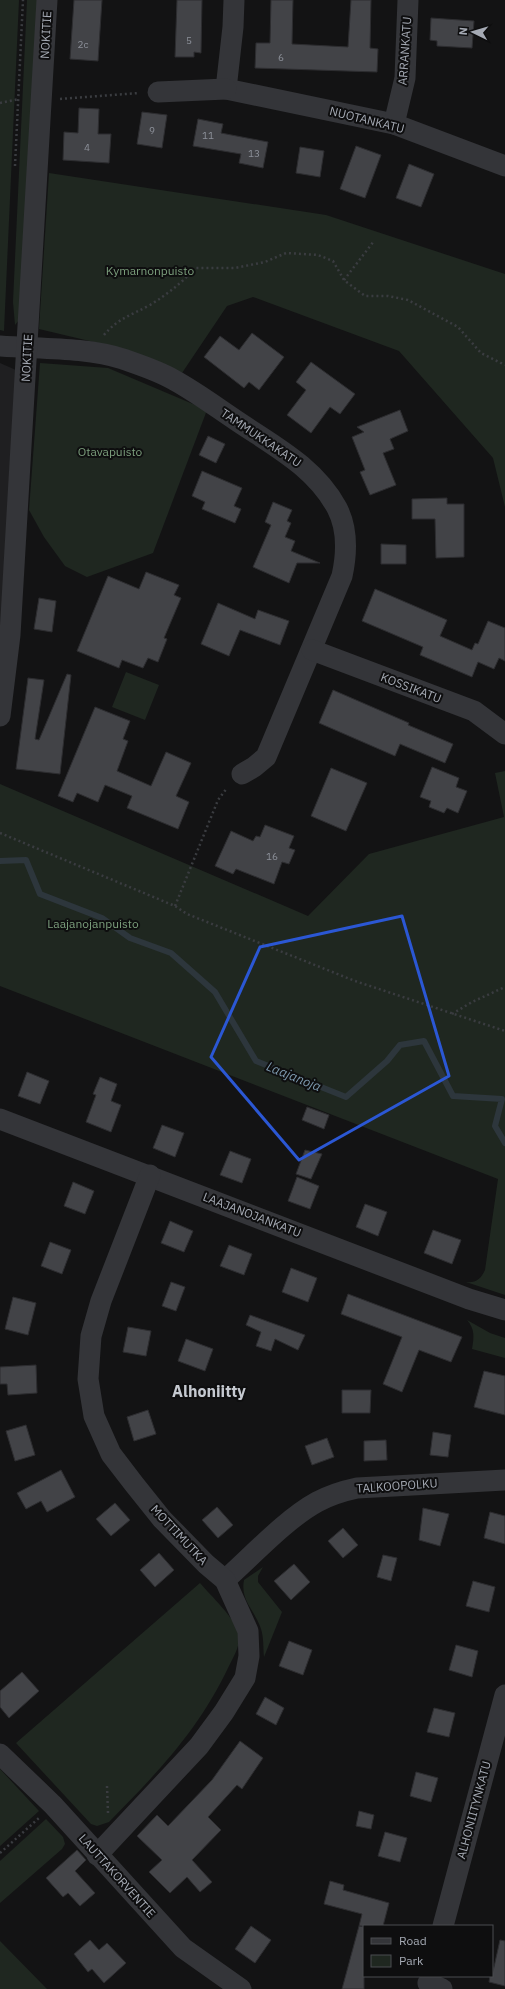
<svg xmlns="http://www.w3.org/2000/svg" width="505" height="1989" font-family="'IBM Plex Sans',sans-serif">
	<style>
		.built { fill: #1f1f21 }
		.green { fill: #1f2720 }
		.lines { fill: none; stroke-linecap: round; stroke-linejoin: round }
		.stream { stroke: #2d363c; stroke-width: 6 }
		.building { fill: #424347; stroke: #2d2d30 }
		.path { stroke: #3a3c40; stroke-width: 2.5; stroke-dasharray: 2 3; stroke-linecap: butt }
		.minor { stroke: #343539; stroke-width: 21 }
		.marked { fill: none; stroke: #2b57d4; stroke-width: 3; stroke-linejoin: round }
		.labels { text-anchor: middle; stroke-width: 4; stroke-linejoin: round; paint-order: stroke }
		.number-label { font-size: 10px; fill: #8c9099 }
		.street-label { font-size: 12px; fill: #a5aab4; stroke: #0e0e0f }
		.park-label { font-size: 12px; fill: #7c9f7d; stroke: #0e0e0f }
		.water-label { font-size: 13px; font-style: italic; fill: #7d99ae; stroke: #0e0e0f }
		.district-label { font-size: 16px; font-weight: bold; fill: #c5c9d0; stroke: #0e0e0f }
	</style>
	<rect width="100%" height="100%" fill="#131314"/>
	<path class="built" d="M0 363 16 370 0 643Z"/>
	<g class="green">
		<path d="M0 0H19L4 331 0 330Z"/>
		<path d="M27 0H38L19 320 15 325 13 302Z"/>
		<path d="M49 173 326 215 505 274V507L493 458 399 351 253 297 227 306 182 373 123 349 39 329Z"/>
		<path d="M40 363 108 368 207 410 153 553 87 577 65 566 44 537 29 510Z"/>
		<path d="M126 672 159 685 145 720 112 707Z"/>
		<path d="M505 771V1295L466 1282C476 1283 481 1279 485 1270L498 1179 0 986V784L308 916 369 854 504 817 495 773Z"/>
		<path d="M467 1320 490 1333 505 1338V1358L472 1349C474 1337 475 1329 467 1320Z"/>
		<path d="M263 1567 258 1576V1582L282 1612 264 1657C263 1648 264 1638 261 1629 255 1610 240 1601 244 1580Z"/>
		<path d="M200 1583C211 1596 235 1618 239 1634 241 1645 233 1658 228 1668 198 1731 157 1773 109 1822L97 1826 91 1824 16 1743Z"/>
		<path d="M0 1769 39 1811 0 1846Z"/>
		<path d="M46 1819 63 1837 65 1844 62 1849 0 1903V1861Z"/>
		<path d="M0 1941 47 1989H0Z"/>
	</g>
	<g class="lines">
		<path class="stream" d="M0 861 26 860 40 894 102 918 130 938 171 953 215 992 256 1061 346 1097 387 1061 400 1045 424 1041 453 1096 502 1099 495 1126 505 1143"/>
	</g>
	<g class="building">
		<path d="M74 0H102L98 61 70 59Z"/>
		<path d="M177 0H202L201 53 194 52V57H175Z"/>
		<path d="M271 0H293L292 44 348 47 351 0H371L370 48 378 49 377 72 255 68 256 43H270Z"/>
		<path d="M431 18 474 21 472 48 437 46V41L430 40Z"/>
		<path d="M79 108 99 109 98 134H111L109 163 63 160 64 132 78 133Z"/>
		<path d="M142 112 167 115 162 148 137 144Z"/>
		<path d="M198 119 223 124 221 133 268 142 263 168 239 163 241 154 193 146Z"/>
		<path d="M356 146 381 155 365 198 340 189Z"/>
		<path d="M300 147 324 151 320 177 296 173Z"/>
		<path d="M409 164 434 174 421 207 396 198Z"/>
		<path d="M252 333 284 357 259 390 249 382 244 388 204 357 220 336 239 350Z"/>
		<path d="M311 362 355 394 340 414 330 407 311 433 287 415 306 390 296 382Z"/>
		<path d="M400 410 408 431 390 439 394 449 383 453 396 485 370 495 360 472 365 470 352 437 364 432 357 427Z"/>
		<path d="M208 436 225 444 216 463 199 455Z"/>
		<path d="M202 471 242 488 234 506 241 509 235 523 202 509 205 502 192 496Z"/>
		<path d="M447 498V504H464V557L436 558 435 519H412V499Z"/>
		<path d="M273 502 292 510 287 521 291 523 285 537 295 541 291 551 320 563H297L289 583 253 567 271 525 265 522Z"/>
		<path d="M381 544 406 545V564H381Z"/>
		<path d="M146 572 179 585 174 595 181 598 164 638 167 639 158 662 148 658 143 668 122 660 119 668 77 651 108 576 139 589Z"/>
		<path d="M375 589 447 620 440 636 472 650 475 643 478 644 488 621 505 628V661L499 658 494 669 478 662 472 677 420 655 423 647 362 621Z"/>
		<path d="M39 598 56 601 52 632 34 629Z"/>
		<path d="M218 603 255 619 258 610 289 621 280 645 240 630 229 656 201 644Z"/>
		<path d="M67 674 71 675 60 774 16 769 28 678 44 680 35 739 39 740Z"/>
		<path d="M333 690 409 723 408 725 453 744 445 763 400 744 395 756 319 723Z"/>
		<path d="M95 707 130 721 123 739 128 741 117 771 151 786 166 752 191 763 176 796 189 802 178 829 127 808 132 796 105 785 98 802 77 793 73 802 58 796Z"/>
		<path d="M432 767 459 778 456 787 467 791 458 813 447 808 444 813 429 807 431 801 420 797Z"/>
		<path d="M331 768 367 783 346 831 311 816Z"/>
		<path d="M265 825 294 836 289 848 295 850 289 864 282 862 274 884 236 869 233 874 215 866 231 831 253 841 256 836 260 837Z"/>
		<path d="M27 1072 49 1081 40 1104 18 1096Z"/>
		<path d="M100 1077 117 1084 111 1101 121 1105 111 1132 86 1122 96 1095 93 1094Z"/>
		<path d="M307 1107 329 1115 324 1129 302 1120Z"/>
		<path d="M162 1125 184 1133 175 1157 153 1148Z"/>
		<path d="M305 1150 322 1154 311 1179 296 1174Z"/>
		<path d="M230 1151 251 1159 242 1183 220 1175Z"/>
		<path d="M297 1177 319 1186 310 1209 288 1201Z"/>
		<path d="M73 1182 94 1191 85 1214 64 1206Z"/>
		<path d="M365 1204 387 1212 378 1236 356 1227Z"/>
		<path d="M170 1221 193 1231 184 1252 161 1243Z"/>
		<path d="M433 1230 461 1240 452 1264 424 1253Z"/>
		<path d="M50 1242 71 1250 62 1274 41 1266Z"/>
		<path d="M229 1245 252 1254 244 1275 220 1266Z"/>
		<path d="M291 1268 317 1278 308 1302 282 1292Z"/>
		<path d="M171 1282 185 1287 176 1311 162 1306Z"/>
		<path d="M348 1294 462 1337 451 1362 419 1350 402 1392 383 1384 402 1337 341 1314Z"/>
		<path d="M13 1297 36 1303 28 1335 5 1329Z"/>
		<path d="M250 1315 305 1335 298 1350 275 1339 271 1351 256 1346 261 1332 246 1325Z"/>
		<path d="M128 1327 151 1331 146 1356 123 1352Z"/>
		<path d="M186 1339 213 1349 205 1371 178 1361Z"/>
		<path d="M36 1365 37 1393 8 1395 7 1384H0V1367Z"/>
		<path d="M484 1371 505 1376V1415L474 1407Z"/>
		<path d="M342 1390H371L370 1413H342Z"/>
		<path d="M148 1410 156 1434 134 1441 127 1417Z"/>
		<path d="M26 1425 35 1455 15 1461 6 1431Z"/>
		<path d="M433 1432 451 1435 448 1457 430 1455Z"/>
		<path d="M327 1438 334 1457 312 1465 305 1446Z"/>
		<path d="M386 1440 387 1460 364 1461V1441Z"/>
		<path d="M61 1470 75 1497 47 1512 41 1501 26 1509 17 1493Z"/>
		<path d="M115 1503 130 1520 111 1536 96 1519Z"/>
		<path d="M217 1507 233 1525 218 1538 202 1520Z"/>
		<path d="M423 1508 449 1514 440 1546 419 1540Z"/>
		<path d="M490 1512 505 1516V1544L484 1538Z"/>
		<path d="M343 1528 358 1545 343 1558 328 1541Z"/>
		<path d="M159 1553 174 1570 155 1587 140 1570Z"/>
		<path d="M383 1555 397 1558 391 1581 377 1577Z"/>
		<path d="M294 1564 310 1582 291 1600 274 1581Z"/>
		<path d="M473 1581 495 1587 489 1612 466 1606Z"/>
		<path d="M289 1641 312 1650 303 1675 279 1666Z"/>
		<path d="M456 1645 478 1651 472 1677 449 1670Z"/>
		<path d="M22 1672 39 1691 9 1718 0 1707V1691Z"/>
		<path d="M265 1697 284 1708 276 1725 256 1714Z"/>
		<path d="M434 1708 455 1713 449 1737 427 1732Z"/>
		<path d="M240 1741 263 1758 242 1789 237 1785 208 1817 221 1830 192 1860 212 1882 200 1892 187 1877 170 1893 149 1872 162 1860 137 1836 157 1815 168 1826 212 1780Z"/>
		<path d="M416 1772 438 1778 431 1802 410 1796Z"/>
		<path d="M359 1811 374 1815 371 1829 356 1826Z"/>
		<path d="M385 1832 407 1838 400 1862 378 1856Z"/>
		<path d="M77 1850 86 1860 75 1871 95 1893 80 1906 68 1893 63 1897 46 1878Z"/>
		<path d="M330 1881 344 1885 343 1890 389 1903 383 1926H359L362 1914 324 1904Z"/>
		<path d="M251 1926 271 1940 255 1963 235 1949Z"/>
		<path d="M359 1926 364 1927V1989H342Z"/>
		<path d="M90 1940 99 1950 107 1943 126 1963 104 1983 92 1969 88 1972 74 1954Z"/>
		<path d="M500 1940 505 1941V1986L489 1982 490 1976H492Z"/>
	</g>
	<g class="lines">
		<g class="path">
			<path d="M60 99 139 93"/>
			<path d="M0 103 19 99"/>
			<path d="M15 166 23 0"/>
			<path d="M344 280 374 241"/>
			<path d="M104 335C118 318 132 315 150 305 168 294 181 283 196 268H235L265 262 286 253 318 255 333 261 344 280 365 296H388L408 300 458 327 481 353 505 365"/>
			<path d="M0 833 175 906 187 914 355 981 505 1031"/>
			<path d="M175 906 218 800 227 788"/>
			<path d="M452 1014 472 1002 505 987"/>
			<path d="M107 1786 108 1813"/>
			<path d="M0 1853 39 1818"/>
		</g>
		<g class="minor">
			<path d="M234 0 233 27 226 89 394 124 505 166"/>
			<path d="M158 92 226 89"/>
			<path d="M394 124 405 78 408 0"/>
			<path d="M0 346C39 349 86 347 123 359 140 365 159 371 174 380 196 392 216 407 237 421 274 446 315 467 337 508 348 529 347 553 342 576L266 757 254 767 242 774"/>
			<path d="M312 650 474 711 505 734"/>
			<path d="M0 716 10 635 47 0"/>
			<path d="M0 1119 469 1299 505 1310"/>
			<path d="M225 1580C252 1556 286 1519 317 1502 330 1495 343 1491 357 1488L505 1480"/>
			<path d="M0 1754 53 1805 183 1948 241 1989"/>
			<path d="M97 1855 199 1746 224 1712 245 1678 249 1656 248 1631 225 1580 206 1564 162 1519 134 1484 111 1454 94 1416 88 1379 91 1336 101 1301 150 1175"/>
			<path d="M443 1926 505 1695"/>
			<path d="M428 1983 442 1989"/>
		</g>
	</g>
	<path class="marked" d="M402 916 449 1076 299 1160 211 1057 260 947Z"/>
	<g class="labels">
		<g class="number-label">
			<text x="189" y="44">5</text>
			<text x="83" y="48">2c</text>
			<text x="281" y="61">6</text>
			<text x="152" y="134">9</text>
			<text x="208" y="139">11</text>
			<text x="87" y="151">4</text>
			<text x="254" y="157">13</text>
			<text x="272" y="860">16</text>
		</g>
		<g class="street-label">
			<text transform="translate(46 35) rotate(-87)" y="4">NOKITIE</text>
			<text transform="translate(405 51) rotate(-86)" y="4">ARRANKATU</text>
			<text transform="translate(367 120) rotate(14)" y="4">NUOTANKATU</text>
			<text transform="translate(27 358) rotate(-87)" y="4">NOKITIE</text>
			<text transform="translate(261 438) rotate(34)" y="4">TAMMUKKAKATU</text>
			<text transform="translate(411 688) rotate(21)" y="4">KOSSIKATU</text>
			<text transform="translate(252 1215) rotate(21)" y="4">LAAJANOJANKATU</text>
			<text transform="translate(397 1486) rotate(-4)" y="4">TALKOOPOLKU</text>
			<text transform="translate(179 1535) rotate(47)" y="4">MOTTIMUTKA</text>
			<text transform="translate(474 1810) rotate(-75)" y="4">ALHONIITYNKATU</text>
			<text transform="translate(117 1876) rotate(48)" y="4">LAUTTAKORVENTIE</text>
		</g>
		<g class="park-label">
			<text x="150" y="275">Kymarnonpuisto</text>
			<text x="110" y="456">Otavapuisto</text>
			<text x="93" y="928">Laajanojanpuisto</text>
		</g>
		<g class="water-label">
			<text transform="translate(294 1076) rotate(22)" y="5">Laajanoja</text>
		</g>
		<g class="district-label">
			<text x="209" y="1397">Alhoniitty</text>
		</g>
	</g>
	<rect x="363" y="1925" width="130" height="52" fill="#0e0e0f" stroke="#4a4c51"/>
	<rect x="371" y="1938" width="20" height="6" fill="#343539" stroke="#4a4c51"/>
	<text x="399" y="1945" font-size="12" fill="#a5aab4">Road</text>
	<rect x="371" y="1955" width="20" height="12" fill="#1f2720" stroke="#4a4c51"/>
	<text x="399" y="1965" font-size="12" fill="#a5aab4">Park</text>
	<g transform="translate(473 32) rotate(275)" stroke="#0e0e0f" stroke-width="3" paint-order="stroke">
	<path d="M0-3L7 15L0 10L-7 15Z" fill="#a5aab4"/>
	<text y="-6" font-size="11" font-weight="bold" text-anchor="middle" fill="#a5aab4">N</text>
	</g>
</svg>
